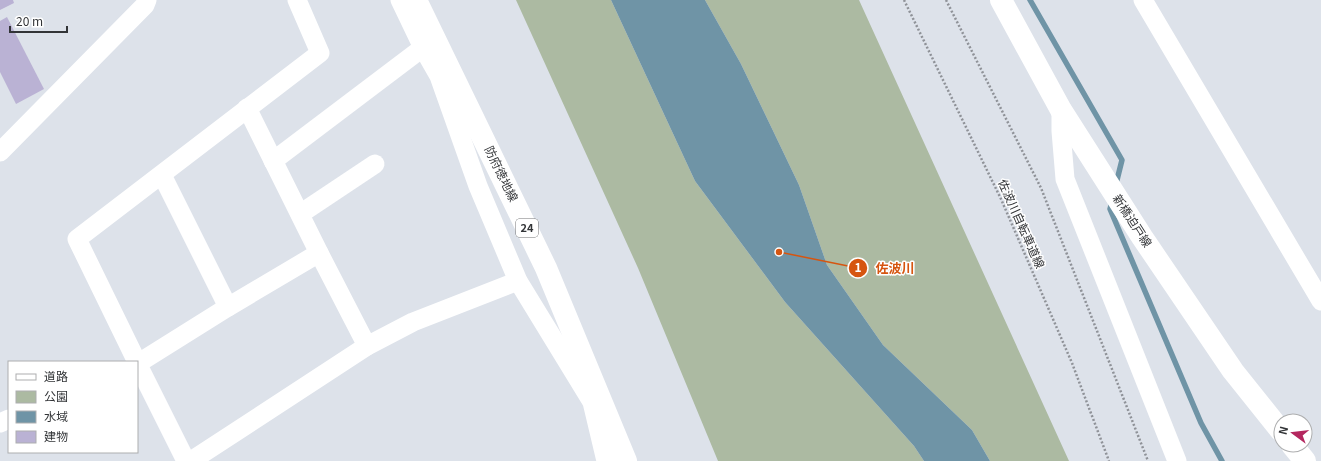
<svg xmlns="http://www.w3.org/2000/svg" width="1321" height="461" font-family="Georgia,'Noto Sans JP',serif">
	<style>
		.green { fill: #acbaa2 }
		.water { fill: #6f94a6 }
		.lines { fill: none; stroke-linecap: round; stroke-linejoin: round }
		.stream { stroke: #6f94a6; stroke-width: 5.5 }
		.building { fill: #bab2d4 }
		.path { stroke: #8f9298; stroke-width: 2.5; stroke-dasharray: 2 2; stroke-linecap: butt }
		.street { stroke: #fff; stroke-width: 19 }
		.secondary { stroke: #fff; stroke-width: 22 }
		.primary { stroke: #fff; stroke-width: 22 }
		.labels { text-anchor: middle; stroke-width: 3; stroke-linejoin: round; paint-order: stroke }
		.shield { fill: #fff; stroke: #707173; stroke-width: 1 }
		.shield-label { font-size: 11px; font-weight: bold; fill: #323437 }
		.street-label { font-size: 12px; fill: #323437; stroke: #fff }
		.leader { fill: none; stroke: #d65510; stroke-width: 1.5 }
		.callout-dot { fill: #d65510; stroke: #fff; stroke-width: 1.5 }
		.mark-label { font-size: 12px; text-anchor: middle; font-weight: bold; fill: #fff }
		.callout-label { font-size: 13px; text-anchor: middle; font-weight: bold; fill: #d65510; stroke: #fff; stroke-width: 3; stroke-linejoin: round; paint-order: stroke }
	</style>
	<rect width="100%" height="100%" fill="#dde2ea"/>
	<g class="green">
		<path d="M516 0H611L695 181 785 302 914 446 924 461H718L638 268Z"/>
		<path d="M705 0H859L1069 461H990L972 430 883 345 827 265 799 185 741 64Z"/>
	</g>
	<path class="water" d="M611 0H705L741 64 799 185 827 265 883 345 972 430 990 461H924L914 446 785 302 695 181Z"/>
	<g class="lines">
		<g class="stream">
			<path d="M1030 0 1122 160 1116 184"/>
			<path d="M1112 202 1110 209 1201 423 1222 461"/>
		</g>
	</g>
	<g class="building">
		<path d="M0 0H13L14 3 0 10Z"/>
		<path d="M7 17 44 89 16 104 0 72V21Z"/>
	</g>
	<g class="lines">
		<g class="path">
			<path d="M904 0 1001 199 1072 363 1109 461"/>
			<path d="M946 0 1041 188 1148 461"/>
		</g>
		<g class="street">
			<path d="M400 0 423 48 439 76 478 186 518 281 592 402 606 461"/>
			<path d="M1143 0 1321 301"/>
			<path d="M247 108 319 253 367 346"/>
			<path d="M1061 110V131L1065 179 1177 461"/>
			<path d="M0 152 145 5 147 0"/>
			<path d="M273 161 433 40"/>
			<path d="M162 175 228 307"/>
			<path d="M300 214 375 164"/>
			<path d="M137 362 77 239 320 53 297 0"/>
			<path d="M137 363 186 461"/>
			<path d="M137 364 228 307 319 253"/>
			<path d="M0 423 9 419"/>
			<path d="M191 461 367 346 413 322 518 281"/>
		</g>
		<g class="secondary">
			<path d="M1001 0 1061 110 1142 237 1233 371 1281 431"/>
			<path d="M1292 445 1305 461"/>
		</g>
		<path class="primary" d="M416 0 546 268 626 461"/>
	</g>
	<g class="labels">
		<rect class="shield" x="516" y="219" width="22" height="18" rx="3"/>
		<g class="shield-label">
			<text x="527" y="232">24</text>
		</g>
		<g class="street-label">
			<text transform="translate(501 174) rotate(64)" y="4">防府徳地線</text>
			<text transform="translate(1132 221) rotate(57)" y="4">新橋迫戸線</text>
			<text transform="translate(1021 224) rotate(66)" y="4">佐波川自転車道線</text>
		</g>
	</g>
	<path class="leader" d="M779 252L858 268"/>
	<g class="callout-dot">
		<circle cx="779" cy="252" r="4"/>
		<circle cx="858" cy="268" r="10"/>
	</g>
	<g class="mark-label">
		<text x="858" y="272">1</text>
	</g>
	<g class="callout-label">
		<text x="895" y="273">佐波川</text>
	</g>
	<rect x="8" y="361" width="130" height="92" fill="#ffffff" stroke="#adaeaf"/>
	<rect x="16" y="374" width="20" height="6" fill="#ffffff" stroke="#adaeaf"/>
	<text x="44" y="381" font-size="12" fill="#323437">道路</text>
	<rect x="16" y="391" width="20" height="12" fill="#acbaa2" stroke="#adaeaf"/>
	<text x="44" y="401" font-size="12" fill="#323437">公園</text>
	<rect x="16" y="411" width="20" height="12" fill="#6f94a6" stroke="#adaeaf"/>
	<text x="44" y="421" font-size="12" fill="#323437">水域</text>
	<rect x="16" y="431" width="20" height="12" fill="#bab2d4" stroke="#adaeaf"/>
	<text x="44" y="441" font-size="12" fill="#323437">建物</text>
	<g transform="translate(1293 433) rotate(285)"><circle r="19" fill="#ffffff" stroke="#adaeaf"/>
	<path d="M0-3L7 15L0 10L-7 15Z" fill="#b4275f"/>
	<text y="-6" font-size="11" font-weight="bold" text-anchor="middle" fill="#323437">N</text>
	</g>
	<path d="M10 26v6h57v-6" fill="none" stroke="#323437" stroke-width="2"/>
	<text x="16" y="26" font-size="12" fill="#323437" stroke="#ffffff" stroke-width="3" paint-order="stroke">20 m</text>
</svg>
